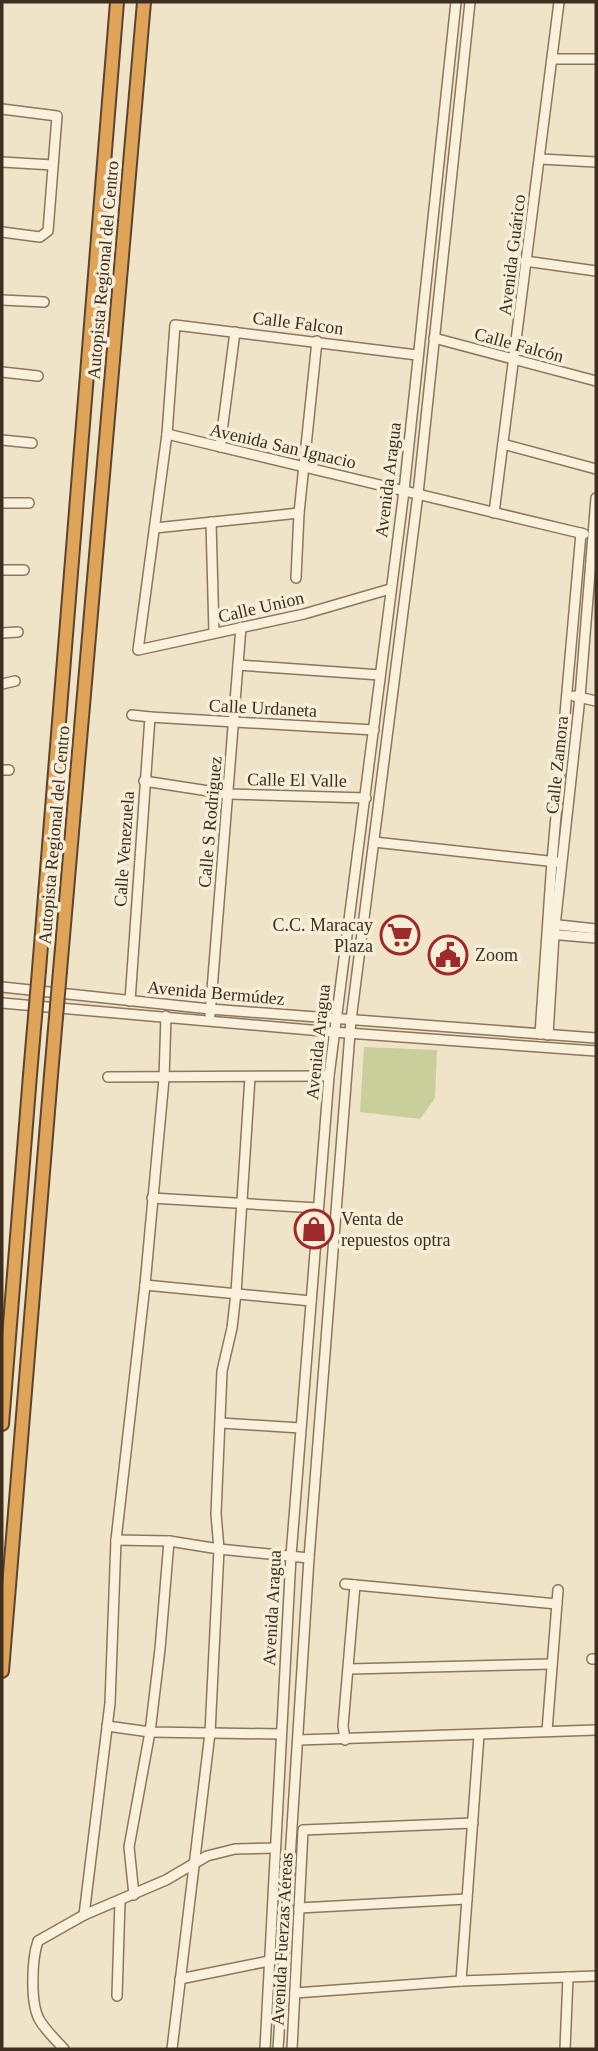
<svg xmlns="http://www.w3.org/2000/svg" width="598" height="2051" font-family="Georgia,serif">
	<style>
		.green { fill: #c9cf9b }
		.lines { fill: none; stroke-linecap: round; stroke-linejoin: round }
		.minor-casing { stroke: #8d765c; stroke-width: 12 }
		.highway-casing { stroke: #5b4430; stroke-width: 16 }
		.minor { stroke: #faf1dc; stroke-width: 9 }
		.highway { stroke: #e0a458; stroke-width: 12 }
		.highway-bridge-casing { stroke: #5b4430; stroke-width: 16; stroke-linecap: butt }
		.highway-bridge { stroke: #e0a458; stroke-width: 12 }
		.labels { text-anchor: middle; stroke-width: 7; stroke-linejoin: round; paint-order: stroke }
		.street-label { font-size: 18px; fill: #3d2e20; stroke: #f7eed8 }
		.poi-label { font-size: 18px; fill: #3d2e20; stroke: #f7eed8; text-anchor: start }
	</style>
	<rect width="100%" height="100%" fill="#f0e4c8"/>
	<path class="green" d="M364 1047 437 1050 435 1098 420 1119 360 1112Z"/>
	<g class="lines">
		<defs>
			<g id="minor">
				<path d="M553 59H596"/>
				<path d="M2 109 57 116 48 231 40 237 2 232"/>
				<path d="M540 159 596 162"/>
				<path d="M2 162 53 165"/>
				<path d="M525 261 596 271"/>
				<path d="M2 300 44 302"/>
				<path d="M434 338 596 381"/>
				<path d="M2 372 38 376"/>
				<path d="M167 434 584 534"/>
				<path d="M2 440 32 443"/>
				<path d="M503 444 596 469"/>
				<path d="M220 447 235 332"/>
				<path d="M2 503H29"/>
				<path d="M494 513 559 2"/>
				<path d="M211 522 214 633"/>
				<path d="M155 528 299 513"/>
				<path d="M2 570H24"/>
				<path d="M296 578 299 513 317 341"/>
				<path d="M390 589 304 614 138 650 167 434 175 325 417 355"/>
				<path d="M2 633 18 632"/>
				<path d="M238 665 380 675"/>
				<path d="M2 684 15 681"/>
				<path d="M574 696 596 701"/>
				<path d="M150 717 374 730"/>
				<path d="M2 770H9"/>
				<path d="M144 781 228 794 366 798"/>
				<path d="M374 842 557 862"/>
				<path d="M549 924 596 929"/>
				<path d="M549 934 596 938"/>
				<path d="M2 987 210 1009 596 1038"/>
				<path d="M130 1001 150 717 132 715"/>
				<path d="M2 1003 333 1032 596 1051"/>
				<path d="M210 1015 241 627"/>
				<path d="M540 1034 552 861 581 533"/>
				<path d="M548 1035 554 935 580 697 596 498"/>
				<path d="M108 1077 329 1076"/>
				<path d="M152 1198 318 1208"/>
				<path d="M145 1285 311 1301"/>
				<path d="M221 1423 300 1428"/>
				<path d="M116 1540 169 1541 219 1549 309 1558"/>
				<path d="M345 1584 557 1604"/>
				<path d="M592 1659H596"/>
				<path d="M349 1669 552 1664"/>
				<path d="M107 1726 150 1732 280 1734"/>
				<path d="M547 1731 558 1590"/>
				<path d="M298 1740 596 1730"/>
				<path d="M345 1740 343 1726 355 1585"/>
				<path d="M134 1895 129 1847 150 1732 160 1649 169 1541"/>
				<path d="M299 1908 467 1899"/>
				<path d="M84 1915 110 1703 116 1540 145 1285 164 1079 166 1016"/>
				<path d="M180 1979 269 1961"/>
				<path d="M461 1981 479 1735"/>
				<path d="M295 1993 461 1981 596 1976"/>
				<path d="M117 1996 120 1901"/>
				<path d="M64 2049C56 2040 45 2030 39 2019 30 2002 32 1958 38 1941L84 1915 166 1880 207 1856 235 1849 275 1848"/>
				<path d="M172 2049 210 1733 219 1549 216 1514 222 1371 232 1328 236 1293 250 1077"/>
				<path d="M265 2049 291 1556 329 1076 404 491 456 2"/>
				<path d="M278 2049 309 1558 351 1020 418 494 470 2"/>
				<path d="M292 2049 303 1830 473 1823"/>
				<path d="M565 2049 568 1977"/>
			</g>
			<g id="highway">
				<path d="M39 970 117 2"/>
				<path d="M60 971 144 2"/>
				<path d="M2 1424 30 1075"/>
				<path d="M2 1671 51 1075"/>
			</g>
		</defs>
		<use href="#minor" class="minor-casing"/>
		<use href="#highway" class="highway-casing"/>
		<use href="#minor" class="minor"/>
		<use href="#highway" class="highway"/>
		<defs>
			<g id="highway-bridge">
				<path d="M30 1075 39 970"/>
				<path d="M51 1075 60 971"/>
			</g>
		</defs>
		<use href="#highway-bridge" class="highway-bridge-casing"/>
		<use href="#highway-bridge" class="highway-bridge"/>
	</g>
	<defs>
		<symbol id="supermarket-ring" viewBox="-11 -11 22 22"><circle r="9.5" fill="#f7eed8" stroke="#9e2a2b" stroke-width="1.5"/><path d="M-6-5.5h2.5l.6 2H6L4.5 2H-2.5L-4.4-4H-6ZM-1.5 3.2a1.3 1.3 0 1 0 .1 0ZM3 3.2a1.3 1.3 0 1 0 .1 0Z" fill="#9e2a2b"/></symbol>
		<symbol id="civic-ring" viewBox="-11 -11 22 22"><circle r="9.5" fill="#f7eed8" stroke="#9e2a2b" stroke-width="1.5"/><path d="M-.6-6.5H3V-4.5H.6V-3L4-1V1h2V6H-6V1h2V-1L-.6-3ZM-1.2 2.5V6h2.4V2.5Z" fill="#9e2a2b"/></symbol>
		<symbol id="shop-ring" viewBox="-11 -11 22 22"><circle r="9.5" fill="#f7eed8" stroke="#9e2a2b" stroke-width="1.5"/><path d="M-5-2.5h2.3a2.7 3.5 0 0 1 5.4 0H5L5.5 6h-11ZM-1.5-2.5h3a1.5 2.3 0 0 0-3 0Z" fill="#9e2a2b"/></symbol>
	</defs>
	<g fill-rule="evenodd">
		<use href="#supermarket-ring" x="378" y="913" width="44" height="44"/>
		<use href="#civic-ring" x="426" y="933" width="44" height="44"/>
		<use href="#shop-ring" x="292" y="1207" width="44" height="44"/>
	</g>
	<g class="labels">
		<g class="street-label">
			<text transform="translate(512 255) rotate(-83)" y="6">Avenida Guárico</text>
			<text transform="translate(103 270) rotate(-85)" y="6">Autopista Regional del Centro</text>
			<text transform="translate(298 323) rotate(7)" y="6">Calle Falcon</text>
			<text transform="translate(519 345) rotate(15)" y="6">Calle Falcón</text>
			<text transform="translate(283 446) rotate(13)" y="6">Avenida San Ignacio</text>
			<text transform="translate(388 480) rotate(-83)" y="6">Avenida Aragua</text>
			<text transform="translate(261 607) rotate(-13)" y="6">Calle Union</text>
			<text transform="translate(263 708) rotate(3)" y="6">Calle Urdaneta</text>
			<text transform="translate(557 765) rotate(-84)" y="6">Calle Zamora</text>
			<text transform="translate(297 780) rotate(1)" y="6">Calle El Valle</text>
			<text transform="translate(210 822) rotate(-85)" y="6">Calle S Rodriguez</text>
			<text transform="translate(54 835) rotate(-85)" y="6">Autopista Regional del Centro</text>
			<text transform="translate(124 849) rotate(-86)" y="6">Calle Venezuela</text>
			<text transform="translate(216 993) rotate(5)" y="6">Avenida Bermúdez</text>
			<text transform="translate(318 1042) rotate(-84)" y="6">Avenida Aragua</text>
			<text transform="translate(272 1608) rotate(-87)" y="6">Avenida Aragua</text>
			<text transform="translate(282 1939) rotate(-87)" y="6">Avenida Fuerzas Aéreas</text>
		</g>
		<g class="poi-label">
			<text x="373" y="931" text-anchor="end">C.C. Maracay<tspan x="373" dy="21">Plaza</tspan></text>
			<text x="475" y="961">Zoom</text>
			<text x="341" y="1225">Venta de<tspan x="341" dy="21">repuestos optra</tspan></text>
		</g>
	</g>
	<rect width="598" height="2051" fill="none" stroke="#3d2e20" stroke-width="7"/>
</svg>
